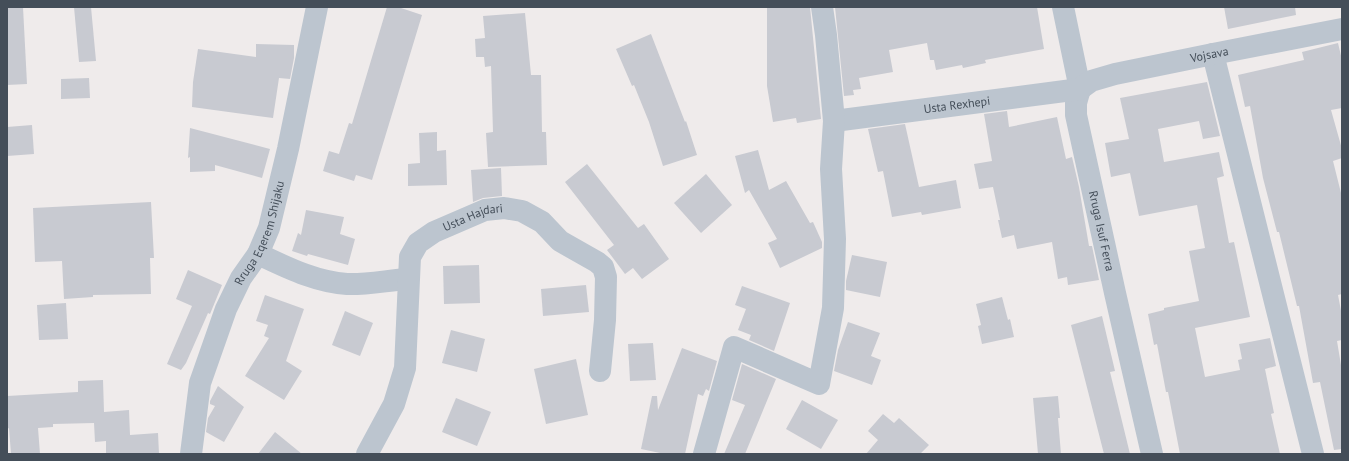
<svg xmlns="http://www.w3.org/2000/svg" width="1349" height="461" font-family="'PT Sans',sans-serif">
	<style>
		.building { fill: #c8cad1 }
		.lines { fill: none; stroke-linecap: round; stroke-linejoin: round }
		.minor { stroke: #bcc5cf; stroke-width: 22 }
		.labels { text-anchor: middle; stroke-width: 3; stroke-linejoin: round; paint-order: stroke }
		.street-label { font-size: 12px; fill: #444e59; stroke: #fff }
	</style>
	<rect width="100%" height="100%" fill="#efebeb"/>
	<g class="building">
		<path d="M7 7H23L27 84 7 85Z"/>
		<path d="M74 7H91L96 61 79 62Z"/>
		<path d="M387 7H398L422 15 372 180 356 175 354 181 323 171 329 151 339 154 349 123 352 124Z"/>
		<path d="M767 7H810L821 119 797 123 796 118 773 122 767 86Z"/>
		<path d="M835 7H1037L1044 49 985 60 986 63 963 68 962 65 936 70 934 60H930L927 43 889 50 893 72 859 78 861 89 853 90 854 95 844 96Z"/>
		<path d="M1224 7H1295L1296 15 1228 29Z"/>
		<path d="M525 13 531 75H541L542 132H546L547 165 488 167 486 133 493 132 491 66 485 67 484 57H476L475 39 485 38 483 16Z"/>
		<path d="M651 34 685 122 686 121 697 155 663 166 649 122 634 85 632 86 616 49Z"/>
		<path d="M1338 43 1342 60V108L1331 110 1342 149V158L1333 161 1342 197V294L1338 295 1342 316V340L1337 341 1342 371V449L1334 450 1320 382 1313 383 1299 306H1297L1279 232H1277L1263 178 1250 106 1245 107 1238 75 1304 60 1302 52Z"/>
		<path d="M256 44 294 45V58L290 79 279 78 273 118 192 107 193 82 198 49 256 57Z"/>
		<path d="M89 78 90 98 61 99V79Z"/>
		<path d="M1207 82 1220 136 1203 139 1199 121 1158 129 1164 162 1219 152 1224 176 1217 178 1229 243 1234 242 1250 317 1195 328 1205 377 1240 370 1238 360 1242 359 1239 344 1270 338 1276 366 1265 369 1274 413 1271 414 1280 454H1180L1168 392H1166L1157 344 1154 345 1148 314 1164 310V308L1199 301 1189 251 1205 248 1197 205 1139 216 1130 173 1111 177 1105 143 1129 139 1120 98Z"/>
		<path d="M1007 111 1009 127 1057 117 1066 159 1072 157 1079 187 1089 246H1092L1099 280 1068 285 1067 277 1058 279 1052 242 1017 249 1014 235 1002 238 998 220H1000L993 187 979 189 974 164 992 161 984 114Z"/>
		<path d="M905 124 919 187 956 180 961 208 922 215 921 212 892 217 883 171 878 172 868 129Z"/>
		<path d="M32 125 34 154 7 156V127Z"/>
		<path d="M190 128 270 149 262 178 215 165V171L190 172V157L188 158Z"/>
		<path d="M437 132V151L446 150 447 185 408 186V164L420 163 419 133Z"/>
		<path d="M758 150 769 190 786 181 810 223 813 222 822 242V248L780 268 768 243 777 239 749 190 745 193 735 156Z"/>
		<path d="M587 164 638 228 644 224 669 259 642 279 633 268 625 274 607 250 614 245 565 182Z"/>
		<path d="M501 168 502 196 483 198 473 202 471 170Z"/>
		<path d="M706 174 732 205 701 233 674 203Z"/>
		<path d="M151 202 154 258H150L151 294 93 295V297L64 299 62 261 35 262 33 208Z"/>
		<path d="M306 210 344 217 340 234 355 239 348 265 308 254 307 256 292 251 298 233 301 235Z"/>
		<path d="M852 255 887 262 880 297 846 290V281Z"/>
		<path d="M479 265 480 303 444 304 443 266Z"/>
		<path d="M188 270 222 285 210 314 208 313 186 363 181 370 167 364 192 306 176 299Z"/>
		<path d="M586 285 589 312 543 316 541 289Z"/>
		<path d="M742 286 790 303 774 351 749 340 751 335 738 330 746 309 735 305Z"/>
		<path d="M265 295 304 309 286 361 302 371 284 400 245 376 269 338 264 336 268 325 256 321Z"/>
		<path d="M1002 297 1008 320 1010 319 1014 337 982 344 978 326 981 325 976 304Z"/>
		<path d="M66 303 68 339 39 340 37 305Z"/>
		<path d="M345 311 373 323 360 356 332 345Z"/>
		<path d="M1102 316 1115 371 1110 372 1130 454H1104L1071 325Z"/>
		<path d="M848 322 880 333 871 356 881 360 872 385 834 371 838 350Z"/>
		<path d="M451 330 485 339 477 372 442 363Z"/>
		<path d="M653 343 656 380 630 381 628 344Z"/>
		<path d="M682 348 717 361 709 391 706 389 703 396 698 394 685 454H665L641 449 652 396H657L658 410Z"/>
		<path d="M576 359 588 415 546 424 534 369Z"/>
		<path d="M742 364 776 379 745 454H724L745 405 732 400Z"/>
		<path d="M103 380 104 412 129 410 130 435 158 433 159 454H106V441L95 442 94 423 53 424V427L38 428 40 454H11L9 428 7 429V396L78 392V381Z"/>
		<path d="M218 386 244 407 224 442 206 432 208 418 215 406 210 404V401Z"/>
		<path d="M1058 396 1060 418H1058L1061 454H1038L1033 398Z"/>
		<path d="M456 398 491 412 477 446 442 432Z"/>
		<path d="M802 400 838 420 821 449 786 429Z"/>
		<path d="M883 414 894 423 899 418 929 445 920 454H866L878 440 868 431Z"/>
		<path d="M275 432 302 454H258Z"/>
	</g>
	<g class="lines">
		<g class="minor">
			<path id="s1" d="M1063 7 1080 89 1076 103V115L1115 293 1152 454"/>
			<path d="M1213 54 1313 454"/>
			<path id="s2" d="M834 121 1080 89 1091 81 1115 74 1213 54 1342 29"/>
			<path d="M258 254C286 267 315 282 347 284 365 285 390 280 408 279"/>
			<path id="s3" d="M191 454 200 383 226 309 241 278 258 254 269 228 288 149 317 7"/>
			<path id="s4" d="M367 454 394 404 405 368 410 257 418 243 434 232 485 210 504 208 522 211 542 222 560 241 597 262 603 267 606 277 605 320 600 371"/>
			<path d="M704 454 734 347 819 384 833 308 835 239 831 169 834 121 826 35 822 7"/>
		</g>
	</g>
	<g class="labels">
		<g class="street-label">
			<text dy="4" stroke="none"><textPath href="#s2" startOffset="383">Vojsava</textPath></text>
			<text dy="4" stroke="none"><textPath href="#s2" startOffset="124">Usta Rexhepi</textPath></text>
			<text dy="4" stroke="none"><textPath href="#s4" startOffset="283">Usta Hajdari</textPath></text>
			<text dy="4" stroke="none"><textPath href="#s1" startOffset="229">Rruga Isuf Ferra</textPath></text>
			<text dy="4" stroke="none"><textPath href="#s3" startOffset="234">Rruga Eqerem Shijaku</textPath></text>
		</g>
	</g>
	<rect width="1349" height="461" fill="none" stroke="#444e59" stroke-width="16"/>
</svg>
